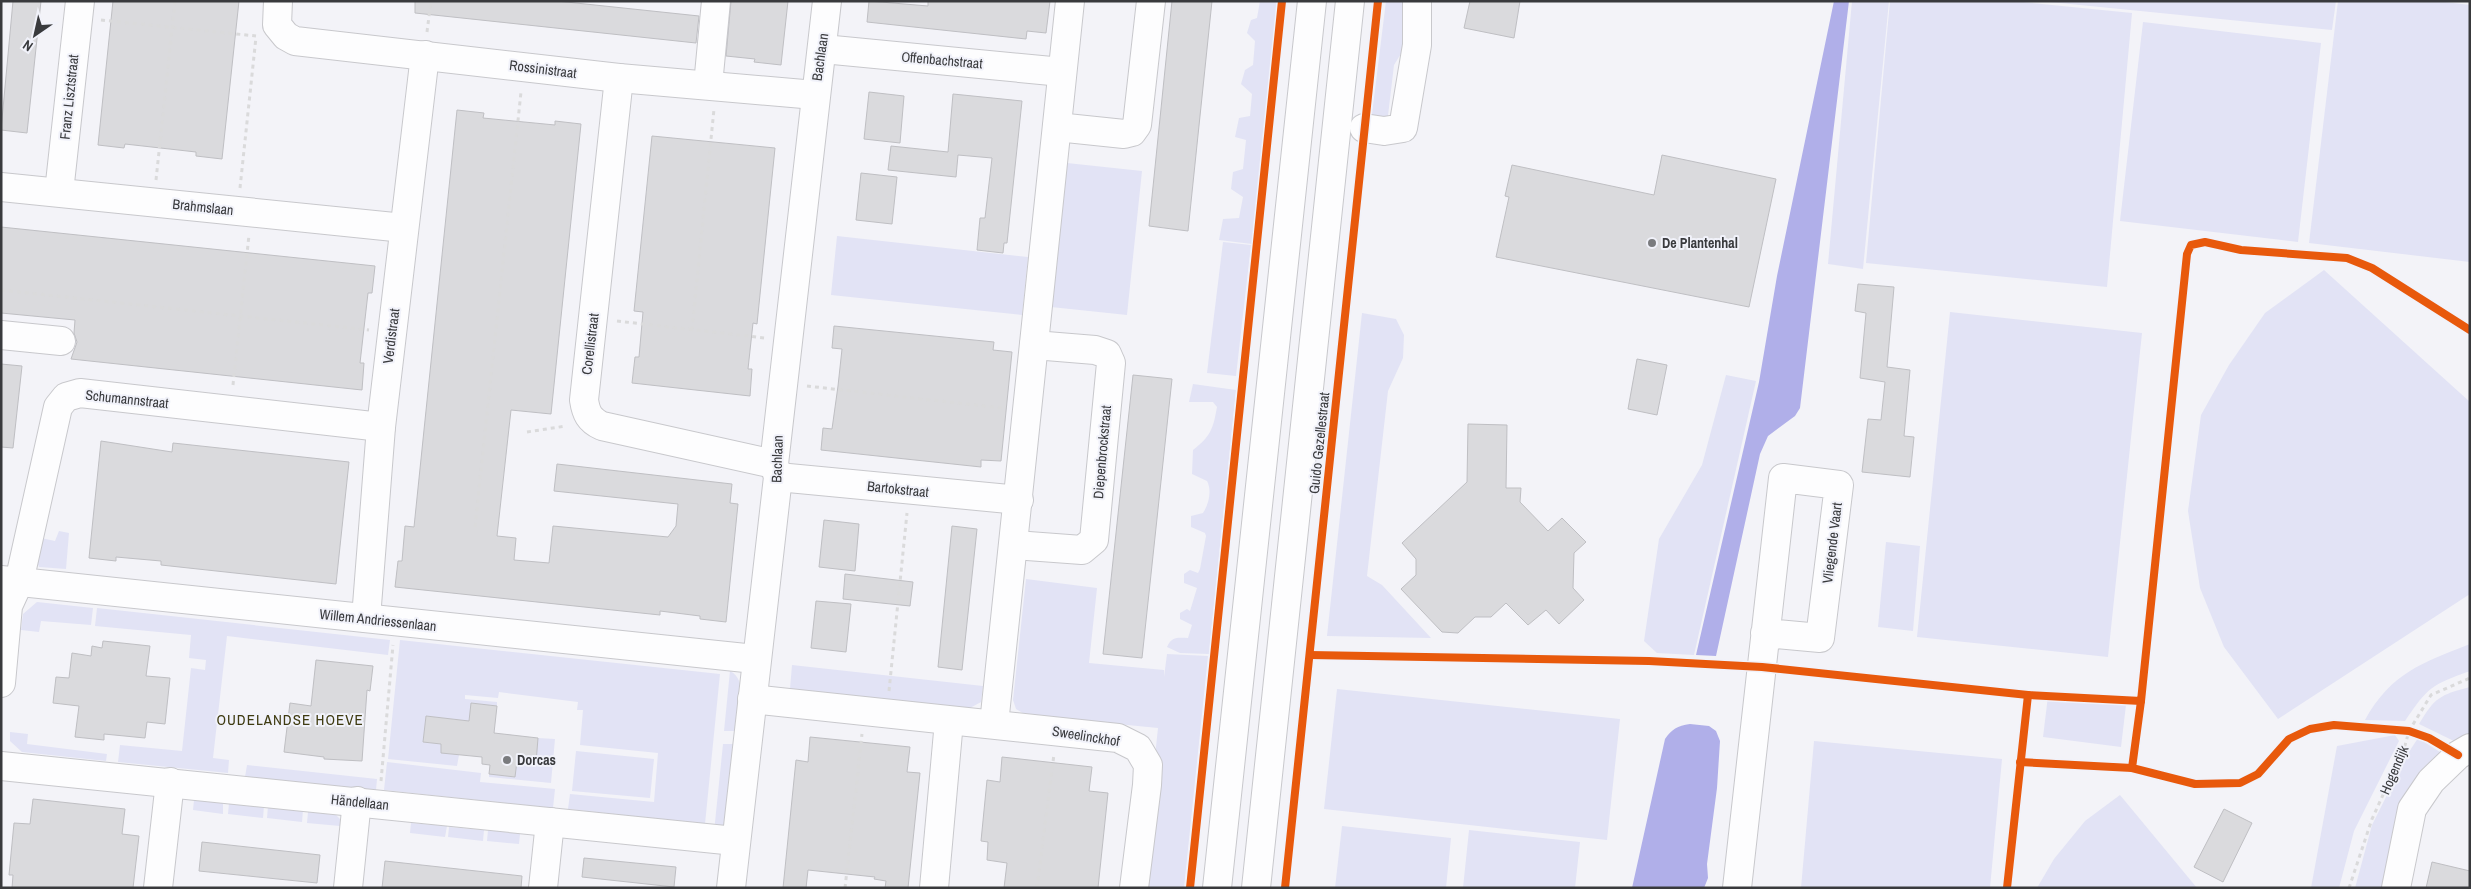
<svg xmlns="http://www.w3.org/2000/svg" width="2471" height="889" font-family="'Archivo Narrow',sans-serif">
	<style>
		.green { fill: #e2e3f5 }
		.water { fill: #b0afe9 }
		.building { fill: #dadadd; stroke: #bfbfc3 }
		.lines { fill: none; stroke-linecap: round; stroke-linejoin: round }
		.minor-casing { stroke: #c8c8cc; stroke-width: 30 }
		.major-casing { stroke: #c8c8cc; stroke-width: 30 }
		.path { stroke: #dadadb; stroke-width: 3; stroke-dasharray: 4 4; stroke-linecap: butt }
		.minor { stroke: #fdfdfe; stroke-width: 28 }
		.major { stroke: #fdfdfe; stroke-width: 28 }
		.cycleway-casing { stroke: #f1f2fa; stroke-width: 11 }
		.cycleway { stroke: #e8590c; stroke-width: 8 }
		.poi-dot { fill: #7a7b7e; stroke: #f1f2fa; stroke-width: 2 }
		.labels { text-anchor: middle; stroke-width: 4; stroke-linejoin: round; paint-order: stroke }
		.street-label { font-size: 14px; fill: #393a3d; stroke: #f1f2fa }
		.poi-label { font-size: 14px; font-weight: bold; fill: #393a3d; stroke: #f1f2fa; text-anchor: start }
		.neighbourhood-label { font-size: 15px; letter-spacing: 1px; fill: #3f3b11; stroke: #f1f2fa }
	</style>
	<rect width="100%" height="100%" fill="#f3f3f8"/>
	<g class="green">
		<path d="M1260 1H1277L1252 244 1219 240 1223 219 1239 218 1243 197 1231 189 1233 172 1243 169 1246 140 1235 137 1239 118 1250 116 1252 94 1241 84 1245 70 1253 65 1255 41 1247 33 1251 20 1257 18Z"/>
		<path d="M1386 1H1405V47L1394 65 1387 124 1371 122Z"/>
		<path d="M1852 1H1889L1863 269 1828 264Z"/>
		<path d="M1890 1H2013L2132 13 2107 287 1866 263Z"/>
		<path d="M2040 1H2336L2332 30Z"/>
		<path d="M2338 1H2437L2470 5V262L2309 243Z"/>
		<path d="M2143 22 2321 43 2298 242 2120 221Z"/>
		<path d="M1067 163 1142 171 1127 315 1051 307Z"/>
		<path d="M837 236 1028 257 1022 315 831 295Z"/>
		<path d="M1223 242 1251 245 1236 376 1207 373Z"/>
		<path d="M2324 270 2470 402V594L2278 719 2224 647 2200 588 2188 511 2201 415 2229 365 2265 313Z"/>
		<path d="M1950 312 2142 333 2108 657 1917 637Z"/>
		<path d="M1362 313 1396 319 1404 335 1403 358 1388 391 1367 576 1382 585 1431 638 1327 636Z"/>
		<path d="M1726 375 1756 381 1694 655 1657 653 1644 641 1659 539 1702 465Z"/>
		<path d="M1193 384 1236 390 1209 654 1180 653 1167 647C1172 636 1178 638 1188 638L1192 625 1180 619V613L1187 609 1190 611 1197 588 1184 583V574L1190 570 1198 573 1200 569 1206 536 1205 533 1191 527V516L1203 513C1209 504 1212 490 1207 481L1192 474 1193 450C1211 436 1213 429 1217 407L1213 402H1189Z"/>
		<path d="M59 531 69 533 66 569 39 567 37 562 41 538 55 541Z"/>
		<path d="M1886 542 1920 546 1913 631 1878 627Z"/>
		<path d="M1026 579 1097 588 1089 663 1164 670V677L1167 654 1208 656 1184 888H1141L1158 728 1026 715 1016 709 1013 700Z"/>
		<path d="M37 602 93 608 91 625 41 621 39 632 21 630 23 614Z"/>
		<path d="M97 608 390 640 388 655 227 636 213 758 229 760 228 773 118 762 120 745 182 751 191 668 205 670 206 660 189 658 191 635 95 626Z"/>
		<path d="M400 640 720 674 705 824 568 809 570 794 654 802 658 753 580 745 583 710H577L578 702 499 692 498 698 465 695V699L497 702V706L471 703 468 730 461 720 426 716 423 742 441 744V753L459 755 457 766 388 759Z"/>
		<path d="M2470 644V671C2431 685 2428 687 2405 721L2365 720C2391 673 2422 663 2470 644Z"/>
		<path d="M792 665 983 686 981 702 970 708 790 689Z"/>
		<path d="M730 671C749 680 739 714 737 731H724Z"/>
		<path d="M2470 687V736L2458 743 2419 724C2435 697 2440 695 2470 687Z"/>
		<path d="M1337 689 1620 719 1607 840 1324 809Z"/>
		<path d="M2048 696 2126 705 2121 747 2043 737Z"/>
		<path d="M10 732 28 734 27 744 107 754 106 761 22 752 10 741Z"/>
		<path d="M2395 735 2399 741 2354 831 2339 888H2311L2337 746Z"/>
		<path d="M538 738 555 739 551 783 489 777V774L515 777 517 761 536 763Z"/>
		<path d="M2418 738 2443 754 2386 888H2355L2372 825 2407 755Z"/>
		<path d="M1814 741 2002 759 1990 888H1801Z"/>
		<path d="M723 744H736L726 825 714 832Z"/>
		<path d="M576 751 654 759 650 798 572 791Z"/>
		<path d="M387 762 481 773 480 782 555 789 553 808 384 790Z"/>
		<path d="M247 765 377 779 376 790 245 777Z"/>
		<path d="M2120 795 2197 888H2037L2054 859 2085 821Z"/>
		<path d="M194 800 223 803V814L193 810Z"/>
		<path d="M229 803 264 806 263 818 228 814Z"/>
		<path d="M268 806 303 810 302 822 267 818Z"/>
		<path d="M308 812 336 815 341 820 340 826 307 823Z"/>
		<path d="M411 823 447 826 445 837 410 833Z"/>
		<path d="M1342 826 1451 838 1446 888H1335Z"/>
		<path d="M449 827 484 830 483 841 448 837Z"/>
		<path d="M488 830 520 834 519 844 487 841Z"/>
		<path d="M1469 830 1580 842 1575 888H1463Z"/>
	</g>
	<g class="water">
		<path d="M1834 1H1849L1800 408 1795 416 1768 436 1760 454 1716 656 1696 655 1759 382 1777 276Z"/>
		<path d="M1690 724 1709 726 1716 731 1720 741 1717 788 1707 864 1708 878 1704 888H1632L1665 739C1672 729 1677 726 1690 724Z"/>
	</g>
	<g class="building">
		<path d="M13 1H41L27 133 1 130Z"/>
		<path d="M113 1H239L222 159 196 156V152L125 144 124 148 98 145Z"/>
		<path d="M415 1H557L699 16 696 43 415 13Z"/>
		<path d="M731 1H788L781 65 754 62 755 59 726 56Z"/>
		<path d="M869 1 928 6V1H1050L1046 33 1027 31 1026 39 867 22Z"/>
		<path d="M1172 1H1212L1188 231 1149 226Z"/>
		<path d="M1470 1H1520L1514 38 1464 28Z"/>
		<path d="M869 92 904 96 900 143 864 139Z"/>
		<path d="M953 94 1022 101 1007 243H1004L1003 253 977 250 980 218H985L992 158 958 155 956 177 888 170 891 146 948 152Z"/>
		<path d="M457 110 484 113 483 118 555 125V121L581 124 551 414 511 410 497 536 516 538 514 560 549 563 553 526 668 537 676 526 678 504 554 491 557 464 732 484 730 503 738 504 726 622 700 619V616L660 611V615L395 587 398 561H402L405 526 414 527Z"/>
		<path d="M652 136 775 148 757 324 753 323 748 369H752L750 396 632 383 635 357H639L643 312 634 311Z"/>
		<path d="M1662 155 1776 179 1749 307 1496 257 1509 197 1505 196 1512 165 1654 195Z"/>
		<path d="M861 173 897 177 892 224 856 220Z"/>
		<path d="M1 227 375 266 372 293H368L360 363H364L362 390 71 359 77 342 74 333 75 320 1 313Z"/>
		<path d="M1858 284 1894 287 1887 367 1910 370 1904 436 1914 437 1910 477 1862 472 1868 419 1881 420 1885 382 1860 378 1866 313 1855 311Z"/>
		<path d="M834 326 994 342 993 350 1012 352 1001 461 981 460V467L821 450 823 428 832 429 838 386 842 349 832 348Z"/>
		<path d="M1637 359 1667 365 1657 415 1628 409Z"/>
		<path d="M1 364 22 366 13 448 1 447Z"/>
		<path d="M1133 375 1172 379 1142 658 1103 654Z"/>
		<path d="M1468 424 1507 425 1506 488H1521L1520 502 1548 531 1562 518 1586 542 1574 553 1573 588 1584 600 1559 624 1546 610 1528 625 1506 603 1491 617H1475L1458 633 1442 632 1401 589 1416 575V559L1402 543 1467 482Z"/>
		<path d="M101 441 172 452 173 443 349 462 336 584 161 565V561L116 557V561L89 558Z"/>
		<path d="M824 520 859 524 855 571 819 567Z"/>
		<path d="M952 526 977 529 962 670 938 667Z"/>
		<path d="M845 574 913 582 910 606 843 599Z"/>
		<path d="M816 601 851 604 846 652 811 648Z"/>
		<path d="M103 641 150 646 146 676 170 678 165 724 147 722 145 738 104 734V740L75 737 79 706 53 703 56 677 69 678 72 653 91 656 92 646 102 648Z"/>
		<path d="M316 660 373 666 370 691 367 690 362 761 324 759V757L284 752 290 703 311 706Z"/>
		<path d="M471 703 497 706 494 733 538 738 536 763 517 761 515 777 489 774 490 765 482 764V757L441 753V744L423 742 426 716 469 721Z"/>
		<path d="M810 737 910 747 907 772 920 773 908 888H885L886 881 874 879 875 877 808 870 806 888H783L796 760 808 762Z"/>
		<path d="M1002 757 1092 767 1089 791 1108 793 1098 888H1004L1007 863 987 860 988 842 981 841 987 780 1000 782Z"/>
		<path d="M33 799 125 809 122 834 139 836 133 888H12L13 875H9L14 823 30 824Z"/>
		<path d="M2224 809 2252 823 2223 882 2194 867Z"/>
		<path d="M202 842 320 855 317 883 199 871Z"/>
		<path d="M584 858 676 867 674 887 582 877Z"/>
		<path d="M385 861 522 876 521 888H382Z"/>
		<path d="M2432 862 2470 871V888H2426Z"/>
	</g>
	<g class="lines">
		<defs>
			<g id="minor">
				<path d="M278 1 277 25 286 36 295 41 619 78 815 95"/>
				<path d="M823 49 1062 72"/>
				<path d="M619 78 584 400C586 413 589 420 602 426L774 464"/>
				<path d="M708 85 716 1"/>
				<path d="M1057 127 1124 134 1132 132 1137 125 1151 1"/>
				<path d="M1364 128 1384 131 1403 128 1417 45V1"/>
				<path d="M1 187 404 228"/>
				<path d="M59 192 80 1"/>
				<path d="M1 335 61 341"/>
				<path d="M778 477 1019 500"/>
				<path d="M1014 545 1082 550 1094 540 1111 363 1107 354 1095 350 1034 345"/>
				<path d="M1 580 755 659"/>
				<path d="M366 618 381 427 425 55"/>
				<path d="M1 683 8 606 19 582 58 407 66 397 80 393 381 427"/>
				<path d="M752 699 1118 738 1138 748 1148 765 1147 785 1134 888"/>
				<path d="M994 724 1070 1"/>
				<path d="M1 766 735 841"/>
				<path d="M158 888 170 782"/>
				<path d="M348 888 357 801"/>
				<path d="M543 888 550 822"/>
				<path d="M731 888 778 477 774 464 827 1"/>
				<path d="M934 888 949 721"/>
				<path d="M1737 888 1783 478 1839 485 1820 638 1765 633"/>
				<path d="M2396 888 2412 809 2431 781 2458 755 2470 748"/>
			</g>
			<g id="major">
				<path d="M1217 888 1312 1"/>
				<path d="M1256 888 1350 1"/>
			</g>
		</defs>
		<use href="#minor" class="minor-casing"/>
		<use href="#major" class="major-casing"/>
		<g class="path">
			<path d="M101 20 256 36"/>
			<path d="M427 32 431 1"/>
			<path d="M156 180 175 1"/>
			<path d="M240 188 256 37"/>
			<path d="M1 290 369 330"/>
			<path d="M617 321 765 338"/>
			<path d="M692 330 714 109"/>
			<path d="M233 385 249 235"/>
			<path d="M807 386 1002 408"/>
			<path d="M527 432 566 426"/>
			<path d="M475 527 521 92"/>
			<path d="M889 691 907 513"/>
			<path d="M381 781 393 645"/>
			<path d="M845 888 862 734"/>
			<path d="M1037 888 1054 754"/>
			<path d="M2349 888 2372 819 2404 749 2409 731 2431 695 2470 678"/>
		</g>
		<use href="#minor" class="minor"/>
		<use href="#major" class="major"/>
		<defs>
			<g id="cycleway">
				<path d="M1310 655 1649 661 1762 667 2028 695 2141 701 2187 254 2191 245 2205 242 2241 250 2347 258 2372 268 2470 330"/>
				<path d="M2141 701 2132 768 2195 784 2240 783 2258 774 2289 739 2310 729 2334 725 2409 731 2429 738 2458 755"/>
				<path d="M2020 762 2132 768"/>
				<path d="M1190 888 1282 1"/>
				<path d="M1285 888 1378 1"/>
				<path d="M2007 888 2028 695"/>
			</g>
		</defs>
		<use href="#cycleway" class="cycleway-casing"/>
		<use href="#cycleway" class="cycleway"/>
	</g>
	<g class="poi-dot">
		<circle cx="1652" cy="243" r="5"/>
		<circle cx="507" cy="760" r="5"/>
	</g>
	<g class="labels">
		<g class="street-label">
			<text transform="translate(820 57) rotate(-82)" y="5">Bachlaan</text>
			<text transform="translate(942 60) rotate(5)" y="5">Offenbachstraat</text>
			<text transform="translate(543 69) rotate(7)" y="5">Rossinistraat</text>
			<text transform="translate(69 97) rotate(-84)" y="5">Franz Lisztstraat</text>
			<text transform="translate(203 207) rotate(6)" y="5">Brahmslaan</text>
			<text transform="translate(391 336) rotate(-83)" y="5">Verdistraat</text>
			<text transform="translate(590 344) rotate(-83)" y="5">Corellistraat</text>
			<text transform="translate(127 399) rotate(6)" y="5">Schumannstraat</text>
			<text transform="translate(1319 443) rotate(-84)" y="5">Guido Gezellestraat</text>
			<text transform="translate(1102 452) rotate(-85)" y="5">Diepenbrockstraat</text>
			<text transform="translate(777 459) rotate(-88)" y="5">Bachlaan</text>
			<text transform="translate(898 489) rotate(6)" y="5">Bartokstraat</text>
			<text transform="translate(1832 543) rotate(-83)" y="5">Vliegende Vaart</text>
			<text transform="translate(378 620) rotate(6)" y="5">Willem Andriessenlaan</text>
			<text transform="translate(1086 736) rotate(9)" y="5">Sweelinckhof</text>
			<text transform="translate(2394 770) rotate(-67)" y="5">Hogendijk</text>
			<text transform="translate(360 802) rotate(6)" y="5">Händellaan</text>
		</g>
		<g class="poi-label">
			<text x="1662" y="248">De Plantenhal</text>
			<text x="517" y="765">Dorcas</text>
		</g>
		<g class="neighbourhood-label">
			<text x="290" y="725">OUDELANDSE HOEVE</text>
		</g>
	</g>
	<rect width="2471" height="889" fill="none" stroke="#393a3d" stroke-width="5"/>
	<g transform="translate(35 35) rotate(214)" stroke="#f1f2fa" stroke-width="4" paint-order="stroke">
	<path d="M0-4L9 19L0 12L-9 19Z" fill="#393a3d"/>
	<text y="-8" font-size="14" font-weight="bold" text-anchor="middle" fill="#393a3d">N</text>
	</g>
</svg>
